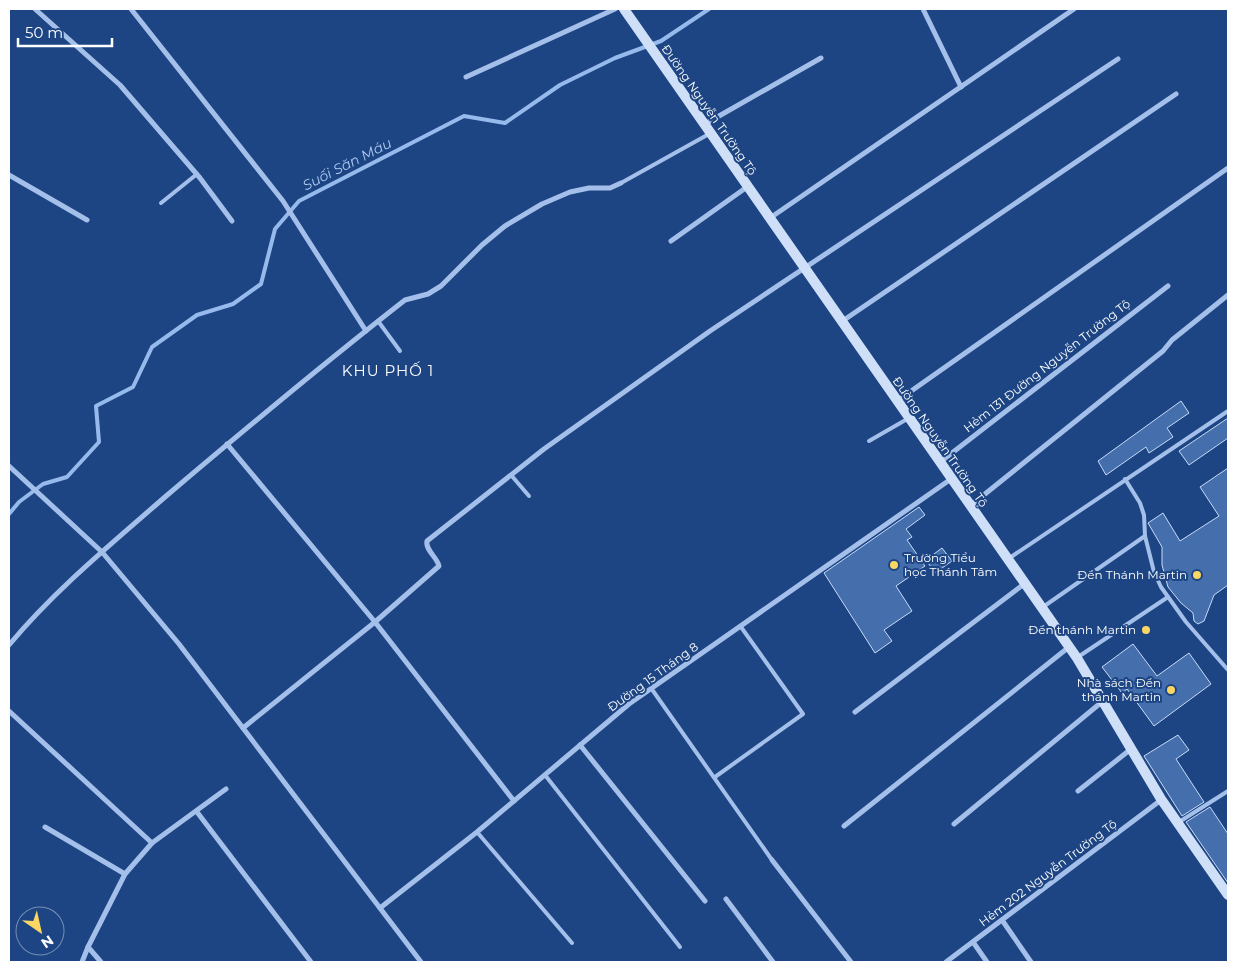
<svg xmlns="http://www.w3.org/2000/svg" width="1237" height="971" font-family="Montserrat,sans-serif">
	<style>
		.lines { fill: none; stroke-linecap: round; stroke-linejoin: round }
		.stream { stroke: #97baec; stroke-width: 4 }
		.building { fill: #456ead; stroke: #c8dbf7 }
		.lane { stroke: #a4c0ea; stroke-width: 4 }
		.street { stroke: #a4c0ea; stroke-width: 5 }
		.secondary { stroke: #cfdff8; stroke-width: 10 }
		.poi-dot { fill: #fad662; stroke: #1d4584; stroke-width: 2 }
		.labels { text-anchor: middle; stroke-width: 4; stroke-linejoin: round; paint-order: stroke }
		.street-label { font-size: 12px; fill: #fff; stroke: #1d4584 }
		.poi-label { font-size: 12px; fill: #fff; stroke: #1d4584; text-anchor: end }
		.water-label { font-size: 14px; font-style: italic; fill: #afcaf2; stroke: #1d4584 }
		.quarter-label { font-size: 15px; letter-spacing: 1px; fill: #fff; stroke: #1d4584 }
	</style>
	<rect width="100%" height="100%" fill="#1d4584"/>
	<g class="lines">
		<path class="stream" d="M9 514 19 502 43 484 67 477 99 442 96 406 133 387 152 347 197 315 233 304 261 284 275 229 299 201 464 116 505 123 560 85 615 58 661 41 709 9"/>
	</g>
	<g class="building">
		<path d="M1181 401 1189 413 1167 428 1173 437 1149 453 1146 447 1106 475 1098 461Z"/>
		<path d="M1228 418V438L1189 465 1179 451Z"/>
		<path d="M1228 468V585L1214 595 1204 621 1198 624 1194 621 1193 613 1181 603 1168 587 1162 565V547L1148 523 1163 513 1180 541 1219 516 1200 487Z"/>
		<path d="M919 507 925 515 906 529 912 537 907 540 925 566 896 586 912 611 884 630 892 641 875 653 824 573Z"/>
		<path d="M942 548 952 561 935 573 926 560Z"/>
		<path d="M1133 644 1157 676 1189 653 1211 684 1154 726 1127 689 1122 693 1102 667Z"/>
		<path d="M1178 735 1189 750 1176 759 1204 802 1182 816 1144 756Z"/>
		<path d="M1210 807 1228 834V883L1186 822Z"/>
	</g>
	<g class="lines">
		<g class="lane">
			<path d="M621 183 709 134"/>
			<path d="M161 203 197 174"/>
			<path d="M378 321 400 351"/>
			<path d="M869 441 909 418"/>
			<path d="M511 475 529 496"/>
			<path d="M1125 479 1140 503 1144 515 1145 536 1154 572 1161 587 1186 622 1228 670"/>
			<path d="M1008 559 1228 411"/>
			<path d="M1043 607 1145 536"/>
			<path d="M1078 657 1168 597"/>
			<path d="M651 688 772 860"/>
			<path d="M545 775 680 947"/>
			<path d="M715 777 803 714 741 627"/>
			<path d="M1179 822 1228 791"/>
			<path d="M477 832 572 943"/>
		</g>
		<g class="street">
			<path d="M35 9 120 85 200 178 232 221"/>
			<path d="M131 9 283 201 366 331"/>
			<path d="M923 9 961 87"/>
			<path d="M466 77 615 9"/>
			<path d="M705 124 821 58"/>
			<path d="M9 175 87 220"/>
			<path d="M770 218 1074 9"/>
			<path d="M671 241 747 187"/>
			<path d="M841 322 1176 94"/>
			<path d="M897 401 1228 168"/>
			<path d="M227 444 375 622 514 801"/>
			<path d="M939 463 1168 286"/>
			<path d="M9 466 102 552 179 644 421 962"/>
			<path d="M970 506 1163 351 1172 340 1228 295"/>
			<path d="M9 645C55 590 111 544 165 497 244 430 323 364 405 300L428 294 441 286 482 245 505 226 542 204 570 192 589 188H610L621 183"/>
			<path d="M9 711 152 843"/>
			<path d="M855 712 1024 584"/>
			<path d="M243 728 375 622 439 566C437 557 425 550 427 541L544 449 710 331 1118 59"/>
			<path d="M580 745 705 901"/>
			<path d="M1078 791 1131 749"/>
			<path d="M197 812 311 962"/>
			<path d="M954 824 1103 701"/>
			<path d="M844 826 1069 647"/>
			<path d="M45 827 125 874"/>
			<path d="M772 860 851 962"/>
			<path d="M726 899 773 962"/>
			<path d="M380 908 477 832 629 704 951 479"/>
			<path d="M1002 920 1031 962"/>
			<path d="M973 942 987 962"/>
			<path d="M88 947 101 962"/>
			<path d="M82 962 88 947 125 874 152 843 226 789"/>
			<path d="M946 962 1161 800"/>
		</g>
		<path class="secondary" d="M624 9 1077 658 1161 799 1228 895"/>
	</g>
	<g class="poi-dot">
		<circle cx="894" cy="565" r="5"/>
		<circle cx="1197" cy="575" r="5"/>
		<circle cx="1146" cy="630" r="5"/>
		<circle cx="1171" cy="690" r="5"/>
	</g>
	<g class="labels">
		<g class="street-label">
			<text transform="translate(709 110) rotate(55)" y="4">Đường Nguyễn Trường Tộ</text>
			<text transform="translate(1047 366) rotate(-38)" y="4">Hẻm 131 Đường Nguyễn Trường Tộ</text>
			<text transform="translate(940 442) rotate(55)" y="4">Đường Nguyễn Trường Tộ</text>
			<text transform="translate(653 677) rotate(-36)" y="4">Đường 15 Tháng 8</text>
			<text transform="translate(1048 873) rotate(-37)" y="4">Hẻm 202 Nguyễn Trường Tộ</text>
		</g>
		<g class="poi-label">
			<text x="904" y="562" text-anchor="start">Trường Tiểu<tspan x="904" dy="14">học Thánh Tâm</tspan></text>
			<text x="1187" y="579">Đền Thánh Martin</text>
			<text x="1136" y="634">Đền thánh Martin</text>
			<text x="1161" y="687">Nhà sách Đền<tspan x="1161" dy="14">thánh Martin</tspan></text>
		</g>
		<g class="water-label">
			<text transform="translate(347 164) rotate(-27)" y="5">Suối Săn Máu</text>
		</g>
		<g class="quarter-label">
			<text x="388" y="376">KHU PHỐ 1</text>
		</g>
	</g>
	<rect width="1237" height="971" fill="none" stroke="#ffffff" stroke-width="20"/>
	<g transform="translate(40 931) rotate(146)"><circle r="24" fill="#1d4584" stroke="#778fb5"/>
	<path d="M0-4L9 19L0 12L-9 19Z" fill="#fad662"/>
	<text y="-8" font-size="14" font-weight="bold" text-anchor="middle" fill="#ffffff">N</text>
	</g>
	<path d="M18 38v8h94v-8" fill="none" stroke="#ffffff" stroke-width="2.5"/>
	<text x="25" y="38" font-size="15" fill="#ffffff" stroke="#1d4584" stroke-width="4" paint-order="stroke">50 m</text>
</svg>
